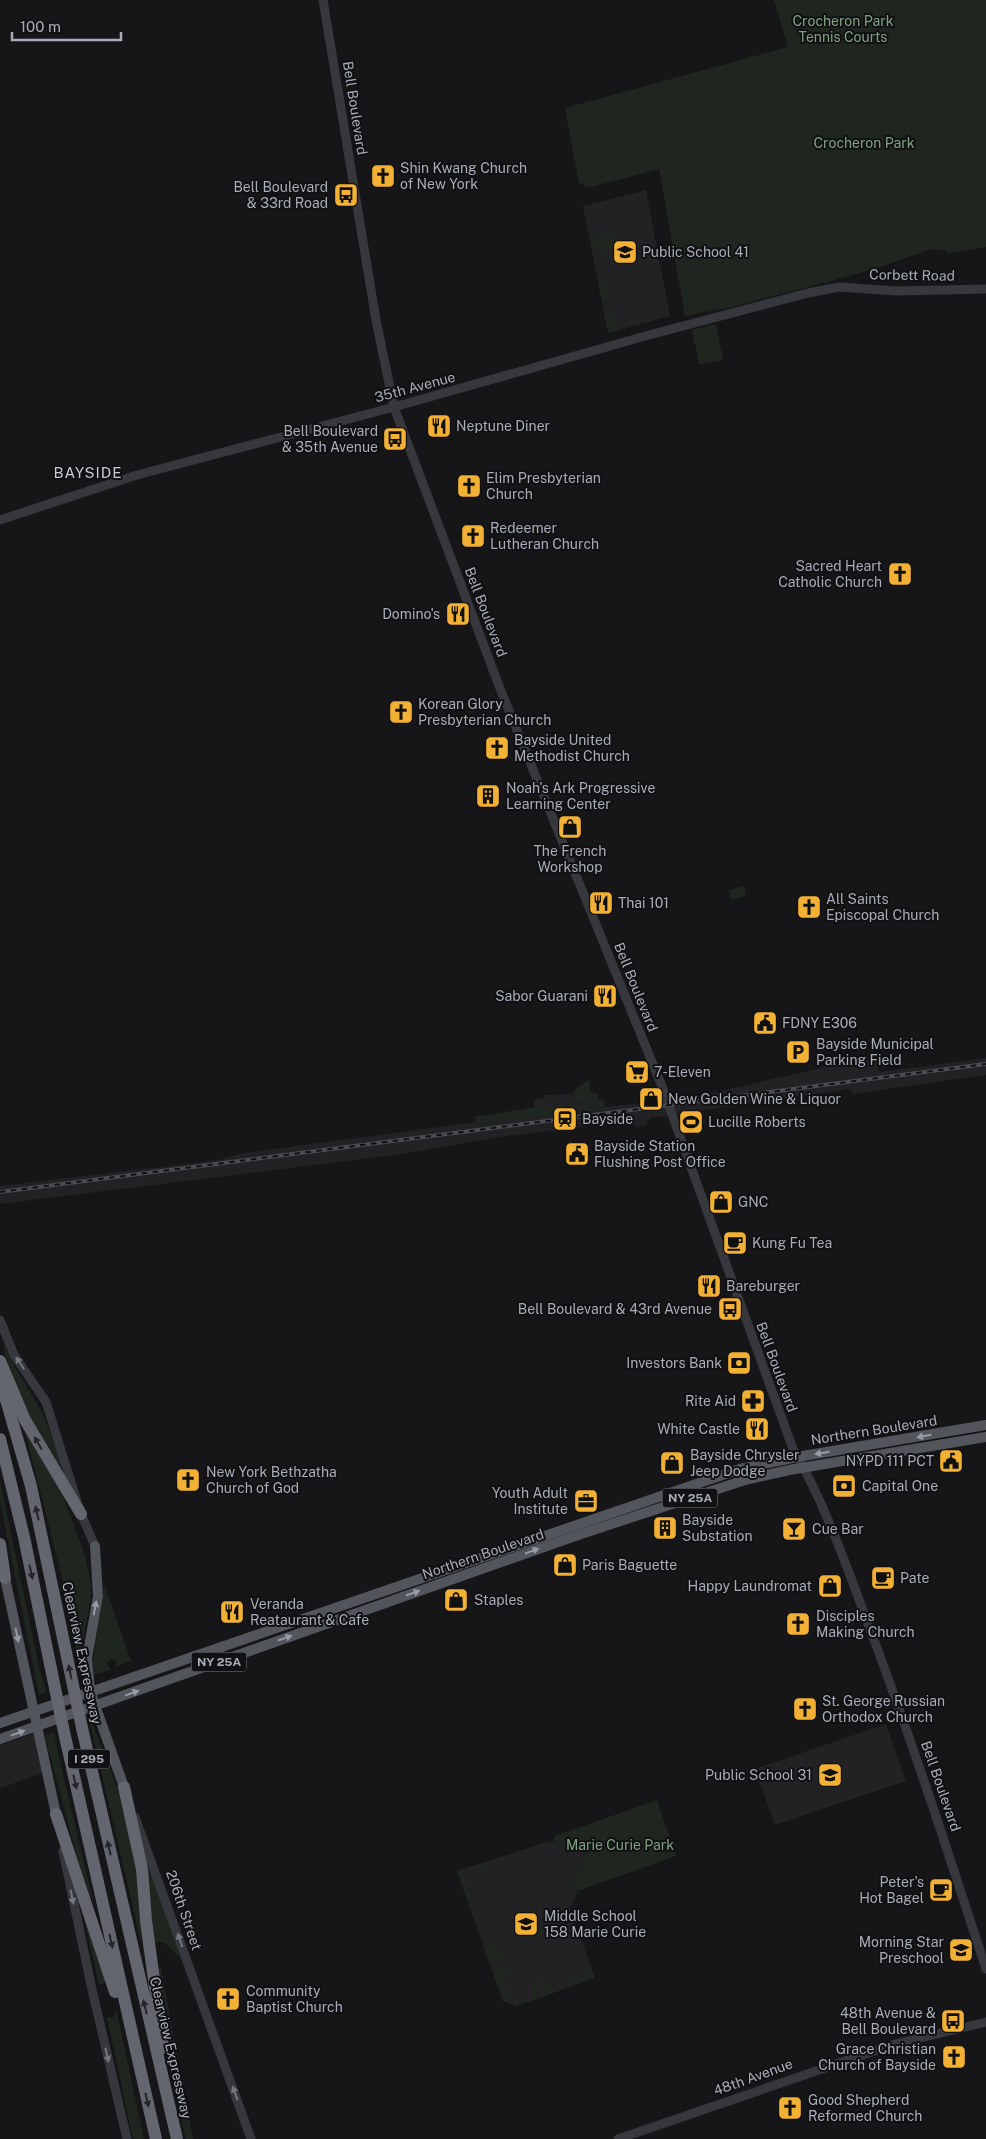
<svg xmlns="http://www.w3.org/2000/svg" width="986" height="2139" font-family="'Public Sans',sans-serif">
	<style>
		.built { fill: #222225 }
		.green { fill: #1e261f }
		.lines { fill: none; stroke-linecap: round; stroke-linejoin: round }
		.tertiary { stroke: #37383d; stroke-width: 9 }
		.primary { stroke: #53555c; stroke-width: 10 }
		.motorway { stroke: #63666e; stroke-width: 12 }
		.rail-casing { stroke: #4a4c52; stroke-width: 4 }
		.rail { stroke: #111113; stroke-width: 2; stroke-dasharray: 5.5; stroke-linecap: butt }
		.oneway { fill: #757881 }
		.oneway2 { fill: #979ba6 }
		.oneway3 { fill: #26262a }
		.labels { text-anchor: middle; stroke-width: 4; stroke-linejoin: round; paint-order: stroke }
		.shield { fill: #111113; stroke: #7b7e86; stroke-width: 1 }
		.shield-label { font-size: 12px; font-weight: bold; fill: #a8adb8 }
		.park-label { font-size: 14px; fill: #7fa381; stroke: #111113 }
		.street-label { font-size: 14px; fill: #a8adb8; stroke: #111113 }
		.poi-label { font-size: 14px; fill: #a8adb8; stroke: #111113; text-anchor: start }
		.neighbourhood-label { font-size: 15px; letter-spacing: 1px; fill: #c9ccd4; stroke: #111113 }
	</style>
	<rect width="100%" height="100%" fill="#161618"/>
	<g class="built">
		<path d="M646 190 670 316 608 333 583 206Z"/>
		<path d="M876 1055 879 1072 986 1058V1075L853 1094 850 1089 650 1118V1120L646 1121 647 1125 635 1127V1125H631V1121L596 1125 573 1128V1131L566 1132V1129L500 1137 403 1154 0 1204V1186L219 1160 243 1153 477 1122 475 1117 534 1108V1099L544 1098V1095L573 1094 575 1102 596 1100 597 1108 699 1096Z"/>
		<path d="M886 1724 906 1781 775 1825 755 1769Z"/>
		<path d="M34 1734 44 1773 0 1788V1745Z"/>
		<path d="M547 1842 569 1844 588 1852 570 1888 578 1891 570 1908 595 1978 516 2006 503 2001 457 1871Z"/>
	</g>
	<g class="green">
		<path d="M774 0H986V247L948 254 947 251 931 249 889 264 846 277 732 307 685 316 659 169 588 188 579 183 565 108 788 47Z"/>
		<path d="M612 232 616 248 597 253 593 237Z"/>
		<path d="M611 281 606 302 602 303 598 283Z"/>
		<path d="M610 306 618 331 608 333 603 308Z"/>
		<path d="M716 324 723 360 699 365 692 330Z"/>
		<path d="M744 886 746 896 732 900 728 890Z"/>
		<path d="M589 1079 591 1093H597L598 1100H603L605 1107 570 1111 596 1104V1101L574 1102 573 1092Z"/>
		<path d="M563 1105 564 1111 553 1114 478 1124 475 1117 535 1107Z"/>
		<path d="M2 1341 15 1367 42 1412 63 1466 59 1469 38 1436 9 1374Z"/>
		<path d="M24 1427 49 1465 67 1506 85 1556 91 1583V1595L82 1650 80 1675 69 1606Z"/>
		<path d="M0 1481 39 1666 46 1691 39 1695 0 1502Z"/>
		<path d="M104 1584 131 1661 115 1667 116 1661 111 1658 107 1663 111 1670 94 1674C91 1643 103 1614 104 1584Z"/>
		<path d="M89 1720H91C105 1756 121 1793 130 1832 141 1882 145 1933 151 1984Z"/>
		<path d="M54 1732 57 1748 95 1909 79 1865 45 1736Z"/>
		<path d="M657 1800 676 1856 578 1891 570 1888 588 1852 569 1844 553 1842 555 1836Z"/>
		<path d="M483 1863 505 1930 513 1934 512 1935 504 1931 481 1867 463 1873 474 1906 470 1908 457 1871Z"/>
		<path d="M146 1866 155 1880 181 1959 164 1942H154Z"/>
		<path d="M80 1900 108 1982 99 1985Z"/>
		<path d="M520 1918 557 1936 555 1939 540 1932 541 1930 538 1931 519 1922 515 1930H513Z"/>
		<path d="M488 1944 509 1956C507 1964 497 1962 489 1963L483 1946Z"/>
		<path d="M507 1966 511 1969 501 1982 511 1992 507 2002 503 2001 492 1970Z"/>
		<path d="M591 1966 595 1978 570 1987 568 1981 589 1973 588 1968Z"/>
		<path d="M161 1968 193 2139H186L175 2091 157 1969Z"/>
		<path d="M535 1975 538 1976 537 1999 515 2006 516 2003 519 2004 521 1997 530 1999Z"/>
		<path d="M541 1979H544L559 1991 540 1998Z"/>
		<path d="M116 2008 144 2139H133L107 2018 114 2017Z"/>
	</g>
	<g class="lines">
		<g class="tertiary">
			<path d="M323 0 376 320 394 407 501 691 661 1084 793 1449C826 1505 847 1568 870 1629 912 1741 949 1855 986 1969"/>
			<path d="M0 520 137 475 394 407 649 335 808 293 839 287 896 291 986 289"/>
			<path d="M0 1320 14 1355 46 1402 81 1514 95 1546"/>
			<path d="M135 1817 251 2139"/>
			<path d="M63 1851 91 1985 127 2139"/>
			<path d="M618 2139 895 2044 986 2022"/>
		</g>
		<g class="primary">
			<path d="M95 1546 98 1596 87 1658 90 1691 124 1787"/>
			<path d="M5 1578 56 1814"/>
			<path d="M0 1723 740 1469 797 1457 986 1425"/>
			<path d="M0 1739 581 1534 745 1480 789 1470 986 1437"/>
		</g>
		<g class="motorway">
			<path d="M0 1361 25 1420 81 1514"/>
			<path d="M0 1379 31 1486 82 1728 177 2139"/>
			<path d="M0 1439 24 1537 64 1732 156 2139"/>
			<path d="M0 1544 5 1578"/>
			<path d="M124 1787 142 1869 146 1920 163 2048"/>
			<path d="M56 1814 115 1992"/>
		</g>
		<defs>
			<path id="rail" d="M0 1192 986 1064"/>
		</defs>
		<use href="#rail" class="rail-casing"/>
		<use href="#rail" class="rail"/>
	</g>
	<defs><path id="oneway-solid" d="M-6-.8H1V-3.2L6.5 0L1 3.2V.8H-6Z" transform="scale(1.25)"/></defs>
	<g class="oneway">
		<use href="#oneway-solid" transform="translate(20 1363) rotate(-124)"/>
		<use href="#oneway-solid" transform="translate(72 1897) rotate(79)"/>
		<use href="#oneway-solid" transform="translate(180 1940) rotate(-109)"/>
		<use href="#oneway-solid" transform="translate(107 2055) rotate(77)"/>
		<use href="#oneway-solid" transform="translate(235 2093) rotate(-109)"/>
	</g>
	<g class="oneway2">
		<use href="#oneway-solid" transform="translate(924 1436) rotate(170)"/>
		<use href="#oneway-solid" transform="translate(822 1453) rotate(171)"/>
		<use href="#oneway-solid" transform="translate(532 1551) rotate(-20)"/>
		<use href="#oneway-solid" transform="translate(413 1593) rotate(-19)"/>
		<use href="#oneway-solid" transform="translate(95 1608) rotate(-79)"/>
		<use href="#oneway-solid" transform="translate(17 1635) rotate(78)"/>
		<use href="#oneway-solid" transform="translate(285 1638) rotate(-19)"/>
		<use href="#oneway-solid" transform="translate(132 1693) rotate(-20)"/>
		<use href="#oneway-solid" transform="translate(18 1733) rotate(-20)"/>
	</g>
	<g class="oneway3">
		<use href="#oneway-solid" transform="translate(38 1443) rotate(-120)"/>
		<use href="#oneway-solid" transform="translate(37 1513) rotate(-103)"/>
		<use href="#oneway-solid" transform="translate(31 1572) rotate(78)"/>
		<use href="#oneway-solid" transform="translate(70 1672) rotate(-102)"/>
		<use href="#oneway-solid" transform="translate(75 1782) rotate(77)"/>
		<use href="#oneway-solid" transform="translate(109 1848) rotate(-103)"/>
		<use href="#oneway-solid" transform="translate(111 1941) rotate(77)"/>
		<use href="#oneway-solid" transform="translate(145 2007) rotate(-104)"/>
		<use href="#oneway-solid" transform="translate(147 2100) rotate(77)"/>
	</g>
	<defs>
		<symbol id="church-square" viewBox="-11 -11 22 22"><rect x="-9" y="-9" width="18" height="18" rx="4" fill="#f2b134" stroke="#111113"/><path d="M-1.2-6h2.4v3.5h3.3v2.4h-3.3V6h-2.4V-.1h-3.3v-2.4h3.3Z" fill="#111"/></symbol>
		<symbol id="bus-square" viewBox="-11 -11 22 22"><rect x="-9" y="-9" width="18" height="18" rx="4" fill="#f2b134" stroke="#111113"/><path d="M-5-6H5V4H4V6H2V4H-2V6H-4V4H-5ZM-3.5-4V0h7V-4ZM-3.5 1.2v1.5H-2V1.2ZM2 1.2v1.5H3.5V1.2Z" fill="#111"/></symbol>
		<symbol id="school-square" viewBox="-11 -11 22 22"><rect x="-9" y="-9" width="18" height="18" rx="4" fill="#f2b134" stroke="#111113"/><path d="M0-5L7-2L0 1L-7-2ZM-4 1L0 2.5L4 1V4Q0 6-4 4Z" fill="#111"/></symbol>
		<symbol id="restaurant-square" viewBox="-11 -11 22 22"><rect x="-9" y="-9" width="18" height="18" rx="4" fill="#f2b134" stroke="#111113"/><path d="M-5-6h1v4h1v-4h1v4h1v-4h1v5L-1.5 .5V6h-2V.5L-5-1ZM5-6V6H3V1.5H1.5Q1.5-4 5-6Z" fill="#111"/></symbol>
		<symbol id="building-square" viewBox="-11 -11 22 22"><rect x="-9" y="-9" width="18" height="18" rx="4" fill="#f2b134" stroke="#111113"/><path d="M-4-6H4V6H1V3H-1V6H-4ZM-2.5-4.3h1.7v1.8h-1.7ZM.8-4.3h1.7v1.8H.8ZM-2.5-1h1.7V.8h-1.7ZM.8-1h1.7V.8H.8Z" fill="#111"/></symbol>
		<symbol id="shop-square" viewBox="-11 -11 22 22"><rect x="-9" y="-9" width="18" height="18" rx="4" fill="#f2b134" stroke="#111113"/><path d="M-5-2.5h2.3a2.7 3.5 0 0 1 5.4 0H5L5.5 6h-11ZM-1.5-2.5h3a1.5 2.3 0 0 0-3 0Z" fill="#111"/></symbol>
		<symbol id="civic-square" viewBox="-11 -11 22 22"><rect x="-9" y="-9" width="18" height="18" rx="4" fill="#f2b134" stroke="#111113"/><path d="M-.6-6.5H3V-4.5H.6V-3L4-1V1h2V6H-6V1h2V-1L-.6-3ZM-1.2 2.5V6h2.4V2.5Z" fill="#111"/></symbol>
		<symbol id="parking-square" viewBox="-11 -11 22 22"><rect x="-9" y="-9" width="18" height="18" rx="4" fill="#f2b134" stroke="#111113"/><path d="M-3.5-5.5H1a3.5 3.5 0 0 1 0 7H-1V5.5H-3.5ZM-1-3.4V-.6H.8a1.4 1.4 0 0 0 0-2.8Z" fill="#111"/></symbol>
		<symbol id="supermarket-square" viewBox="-11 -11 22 22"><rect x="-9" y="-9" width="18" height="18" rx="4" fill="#f2b134" stroke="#111113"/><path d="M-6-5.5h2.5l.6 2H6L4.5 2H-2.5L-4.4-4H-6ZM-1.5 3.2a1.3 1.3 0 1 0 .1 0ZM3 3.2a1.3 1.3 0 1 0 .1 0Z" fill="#111"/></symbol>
		<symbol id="station-square" viewBox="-11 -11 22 22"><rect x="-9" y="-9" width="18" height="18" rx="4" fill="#f2b134" stroke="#111113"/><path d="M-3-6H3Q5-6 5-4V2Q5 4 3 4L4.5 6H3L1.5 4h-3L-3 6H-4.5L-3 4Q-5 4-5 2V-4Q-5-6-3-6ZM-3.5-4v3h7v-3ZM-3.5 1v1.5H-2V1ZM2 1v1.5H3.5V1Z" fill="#111"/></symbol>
		<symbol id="stadium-square" viewBox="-11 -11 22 22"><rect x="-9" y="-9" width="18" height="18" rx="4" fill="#f2b134" stroke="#111113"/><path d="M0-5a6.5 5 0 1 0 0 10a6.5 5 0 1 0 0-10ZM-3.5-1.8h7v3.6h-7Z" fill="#111"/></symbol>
		<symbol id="cafe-square" viewBox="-11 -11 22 22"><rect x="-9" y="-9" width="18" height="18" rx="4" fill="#f2b134" stroke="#111113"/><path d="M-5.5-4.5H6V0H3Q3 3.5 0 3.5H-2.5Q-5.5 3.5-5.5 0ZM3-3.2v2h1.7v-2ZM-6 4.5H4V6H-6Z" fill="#111"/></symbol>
		<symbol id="bank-square" viewBox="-11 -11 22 22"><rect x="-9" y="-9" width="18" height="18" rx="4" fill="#f2b134" stroke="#111113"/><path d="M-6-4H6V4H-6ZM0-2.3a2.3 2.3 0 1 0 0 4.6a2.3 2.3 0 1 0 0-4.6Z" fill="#111"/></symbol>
		<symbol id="pharmacy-square" viewBox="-11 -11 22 22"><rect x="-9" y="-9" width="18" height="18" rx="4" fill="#f2b134" stroke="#111113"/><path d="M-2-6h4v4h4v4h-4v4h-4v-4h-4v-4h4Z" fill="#111"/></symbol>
		<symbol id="office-square" viewBox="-11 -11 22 22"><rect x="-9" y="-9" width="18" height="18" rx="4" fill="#f2b134" stroke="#111113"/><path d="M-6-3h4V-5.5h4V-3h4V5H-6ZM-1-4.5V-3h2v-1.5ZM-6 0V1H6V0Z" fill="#111"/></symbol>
		<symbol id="bar-square" viewBox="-11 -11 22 22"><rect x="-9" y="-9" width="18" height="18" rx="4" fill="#f2b134" stroke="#111113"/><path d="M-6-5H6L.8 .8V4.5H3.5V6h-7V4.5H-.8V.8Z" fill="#111"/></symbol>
	</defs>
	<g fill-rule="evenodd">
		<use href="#church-square" x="369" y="162" width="28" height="28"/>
		<use href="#bus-square" x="332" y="181" width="28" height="28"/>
		<use href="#school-square" x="611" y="238" width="28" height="28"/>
		<use href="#restaurant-square" x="425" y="412" width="28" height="28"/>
		<use href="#bus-square" x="381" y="425" width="28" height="28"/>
		<use href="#church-square" x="455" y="472" width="28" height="28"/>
		<use href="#church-square" x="459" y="522" width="28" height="28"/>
		<use href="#church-square" x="886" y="560" width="28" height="28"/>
		<use href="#restaurant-square" x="444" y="600" width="28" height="28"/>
		<use href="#church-square" x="387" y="698" width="28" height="28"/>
		<use href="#church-square" x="483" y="734" width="28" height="28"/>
		<use href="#building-square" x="474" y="782" width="28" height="28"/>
		<use href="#shop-square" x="556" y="813" width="28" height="28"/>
		<use href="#restaurant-square" x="587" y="889" width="28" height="28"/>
		<use href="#church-square" x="795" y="893" width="28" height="28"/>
		<use href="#restaurant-square" x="591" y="982" width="28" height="28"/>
		<use href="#civic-square" x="751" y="1009" width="28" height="28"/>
		<use href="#parking-square" x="784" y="1038" width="28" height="28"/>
		<use href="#supermarket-square" x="623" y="1058" width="28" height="28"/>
		<use href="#shop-square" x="637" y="1085" width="28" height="28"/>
		<use href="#station-square" x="551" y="1105" width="28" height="28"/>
		<use href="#stadium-square" x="677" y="1108" width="28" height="28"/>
		<use href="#civic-square" x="563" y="1140" width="28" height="28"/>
		<use href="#shop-square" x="707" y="1188" width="28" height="28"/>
		<use href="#cafe-square" x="721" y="1229" width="28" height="28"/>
		<use href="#restaurant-square" x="695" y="1272" width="28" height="28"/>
		<use href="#bus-square" x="716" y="1295" width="28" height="28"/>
		<use href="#bank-square" x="725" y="1349" width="28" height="28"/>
		<use href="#pharmacy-square" x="739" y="1387" width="28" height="28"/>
		<use href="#restaurant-square" x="743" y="1415" width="28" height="28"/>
		<use href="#civic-square" x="937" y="1447" width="28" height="28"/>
		<use href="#shop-square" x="658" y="1449" width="28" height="28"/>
		<use href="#church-square" x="174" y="1466" width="28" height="28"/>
		<use href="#bank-square" x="830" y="1472" width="28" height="28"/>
		<use href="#office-square" x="572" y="1487" width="28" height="28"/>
		<use href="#building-square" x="651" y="1514" width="28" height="28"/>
		<use href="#bar-square" x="780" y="1515" width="28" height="28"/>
		<use href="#shop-square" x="551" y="1551" width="28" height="28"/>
		<use href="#cafe-square" x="869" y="1564" width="28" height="28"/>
		<use href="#shop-square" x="816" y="1572" width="28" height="28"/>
		<use href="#shop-square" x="442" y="1586" width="28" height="28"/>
		<use href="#restaurant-square" x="218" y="1598" width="28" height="28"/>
		<use href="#church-square" x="784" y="1610" width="28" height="28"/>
		<use href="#church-square" x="791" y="1695" width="28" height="28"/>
		<use href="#school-square" x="816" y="1761" width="28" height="28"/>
		<use href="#cafe-square" x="927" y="1876" width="28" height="28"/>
		<use href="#school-square" x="512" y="1910" width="28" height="28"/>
		<use href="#school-square" x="947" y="1936" width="28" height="28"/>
		<use href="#church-square" x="214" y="1985" width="28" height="28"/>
		<use href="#bus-square" x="939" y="2007" width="28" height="28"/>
		<use href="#church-square" x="940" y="2043" width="28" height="28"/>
		<use href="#church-square" x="776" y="2094" width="28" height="28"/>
	</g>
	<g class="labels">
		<g class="shield">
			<rect x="662.5" y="1488.5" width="55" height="19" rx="4"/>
			<rect x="191.5" y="1652.5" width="55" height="19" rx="4"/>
			<rect x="68" y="1749.5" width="42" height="19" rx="4"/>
		</g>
		<g class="shield-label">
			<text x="690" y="1502">NY 25A</text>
			<text x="219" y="1666">NY 25A</text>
			<text x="89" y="1763">I 295</text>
		</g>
		<g class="park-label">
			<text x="843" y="26">Crocheron Park<tspan x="843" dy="16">Tennis Courts</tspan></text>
			<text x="864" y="148">Crocheron Park</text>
			<text x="620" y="1850">Marie Curie Park</text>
		</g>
		<g class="street-label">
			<text transform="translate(355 108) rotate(81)" y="5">Bell Boulevard</text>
			<text transform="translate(912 275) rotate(1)" y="5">Corbett Road</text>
			<text transform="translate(415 387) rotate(-15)" y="5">35th Avenue</text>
			<text transform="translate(486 612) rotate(69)" y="5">Bell Boulevard</text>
			<text transform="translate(636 987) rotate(68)" y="5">Bell Boulevard</text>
			<text transform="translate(777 1367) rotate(70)" y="5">Bell Boulevard</text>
			<text transform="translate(874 1430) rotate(-9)" y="5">Northern Boulevard</text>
			<text transform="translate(483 1554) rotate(-19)" y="5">Northern Boulevard</text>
			<text transform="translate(82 1653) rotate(78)" y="5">Clearview Expressway</text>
			<text transform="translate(941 1786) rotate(71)" y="5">Bell Boulevard</text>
			<text transform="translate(184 1910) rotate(71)" y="5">206th Street</text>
			<text transform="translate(171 2048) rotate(77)" y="5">Clearview Expressway</text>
			<text transform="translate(753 2077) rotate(-20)" y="5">48th Avenue</text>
		</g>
		<g class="poi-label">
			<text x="400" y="173">Shin Kwang Church<tspan x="400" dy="16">of New York</tspan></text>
			<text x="328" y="192" text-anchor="end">Bell Boulevard<tspan x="328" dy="16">&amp; 33rd Road</tspan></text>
			<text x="642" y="257">Public School 41</text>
			<text x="456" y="431">Neptune Diner</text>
			<text x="378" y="436" text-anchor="end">Bell Boulevard<tspan x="378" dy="16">&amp; 35th Avenue</tspan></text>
			<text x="486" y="483">Elim Presbyterian<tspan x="486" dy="16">Church</tspan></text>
			<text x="490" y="533">Redeemer<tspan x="490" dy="16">Lutheran Church</tspan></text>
			<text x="882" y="571" text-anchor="end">Sacred Heart<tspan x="882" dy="16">Catholic Church</tspan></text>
			<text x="440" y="619" text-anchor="end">Domino's</text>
			<text x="418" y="709">Korean Glory<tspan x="418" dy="16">Presbyterian Church</tspan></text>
			<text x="514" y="745">Bayside United<tspan x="514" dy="16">Methodist Church</tspan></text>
			<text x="506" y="793">Noah's Ark Progressive<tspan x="506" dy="16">Learning Center</tspan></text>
			<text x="570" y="856" text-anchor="middle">The French<tspan x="570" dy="16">Workshop</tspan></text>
			<text x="826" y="904">All Saints<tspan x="826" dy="16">Episcopal Church</tspan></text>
			<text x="618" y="908">Thai 101</text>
			<text x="588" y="1001" text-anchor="end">Sabor Guarani</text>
			<text x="782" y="1028">FDNY E306</text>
			<text x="816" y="1049">Bayside Municipal<tspan x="816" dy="16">Parking Field</tspan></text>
			<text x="654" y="1077">7-Eleven</text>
			<text x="668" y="1104">New Golden Wine &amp; Liquor</text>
			<text x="582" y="1124">Bayside</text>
			<text x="708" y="1127">Lucille Roberts</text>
			<text x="594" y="1151">Bayside Station<tspan x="594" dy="16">Flushing Post Office</tspan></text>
			<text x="738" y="1207">GNC</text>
			<text x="752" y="1248">Kung Fu Tea</text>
			<text x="726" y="1291">Bareburger</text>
			<text x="712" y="1314" text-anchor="end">Bell Boulevard &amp; 43rd Avenue</text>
			<text x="722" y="1368" text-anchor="end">Investors Bank</text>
			<text x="736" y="1406" text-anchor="end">Rite Aid</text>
			<text x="740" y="1434" text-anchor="end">White Castle</text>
			<text x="690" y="1460">Bayside Chrysler<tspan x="690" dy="16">Jeep Dodge</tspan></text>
			<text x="934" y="1466" text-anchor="end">NYPD 111 PCT</text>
			<text x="206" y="1477">New York Bethzatha<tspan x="206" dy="16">Church of God</tspan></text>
			<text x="862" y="1491">Capital One</text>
			<text x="568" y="1498" text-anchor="end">Youth Adult<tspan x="568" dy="16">Institute</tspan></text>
			<text x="682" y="1525">Bayside<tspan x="682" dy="16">Substation</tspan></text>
			<text x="812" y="1534">Cue Bar</text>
			<text x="582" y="1570">Paris Baguette</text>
			<text x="900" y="1583">Pate</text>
			<text x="812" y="1591" text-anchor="end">Happy Laundromat</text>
			<text x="474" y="1605">Staples</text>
			<text x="250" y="1609">Veranda<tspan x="250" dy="16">Reataurant &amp; Cafe</tspan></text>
			<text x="816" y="1621">Disciples<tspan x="816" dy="16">Making Church</tspan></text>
			<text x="822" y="1706">St. George Russian<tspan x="822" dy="16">Orthodox Church</tspan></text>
			<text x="812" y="1780" text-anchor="end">Public School 31</text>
			<text x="924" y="1887" text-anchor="end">Peter's<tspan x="924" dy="16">Hot Bagel</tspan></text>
			<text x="544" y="1921">Middle School<tspan x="544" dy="16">158 Marie Curie</tspan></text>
			<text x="944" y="1947" text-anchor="end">Morning Star<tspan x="944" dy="16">Preschool</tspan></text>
			<text x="246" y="1996">Community<tspan x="246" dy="16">Baptist Church</tspan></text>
			<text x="936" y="2018" text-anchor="end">48th Avenue &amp;<tspan x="936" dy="16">Bell Boulevard</tspan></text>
			<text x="936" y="2054" text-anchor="end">Grace Christian<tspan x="936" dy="16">Church of Bayside</tspan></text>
			<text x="808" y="2105">Good Shepherd<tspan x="808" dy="16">Reformed Church</tspan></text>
		</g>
		<g class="neighbourhood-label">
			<text x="88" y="478">BAYSIDE</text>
		</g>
	</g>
	<path d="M12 32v8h109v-8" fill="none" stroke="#a8adb8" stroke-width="2.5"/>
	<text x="20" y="32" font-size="15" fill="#a8adb8" stroke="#111113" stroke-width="4" paint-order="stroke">100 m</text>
</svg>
